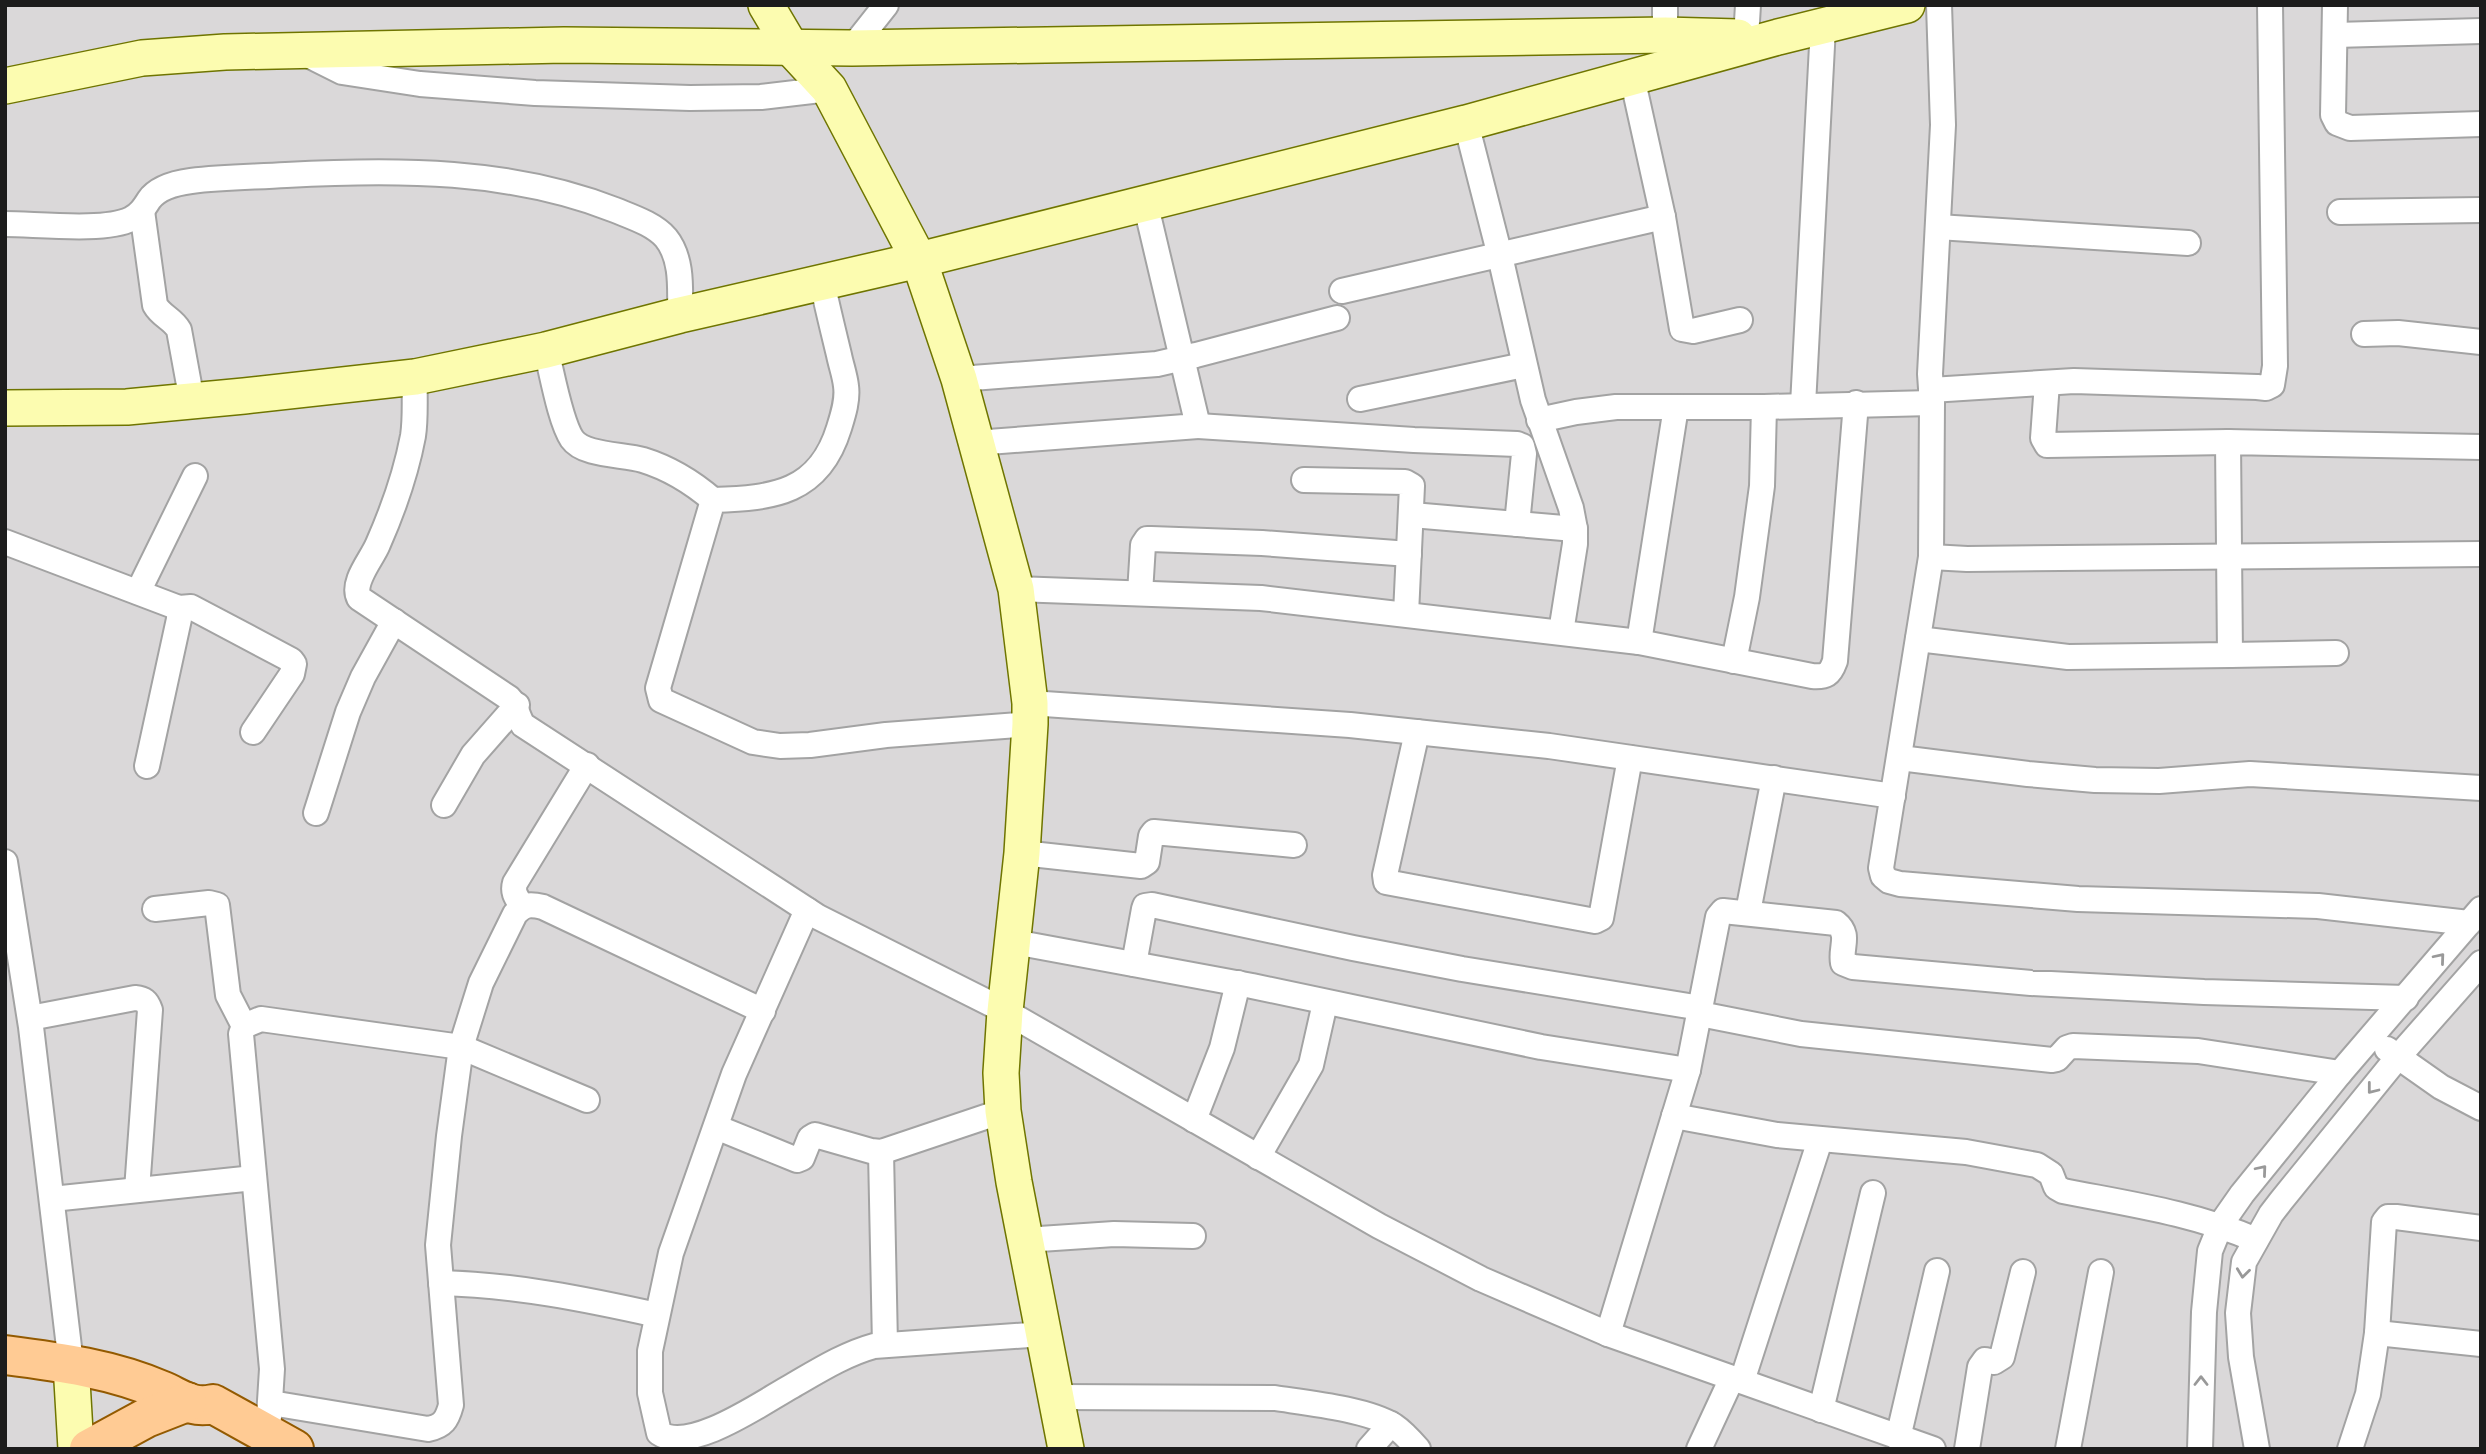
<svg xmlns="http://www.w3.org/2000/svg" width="2486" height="1454" font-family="Commissioner,sans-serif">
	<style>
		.residential { fill: #dad8d9 }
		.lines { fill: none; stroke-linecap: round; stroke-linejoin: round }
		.street-casing { stroke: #a3a3a3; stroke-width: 28 }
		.secondary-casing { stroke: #6f7500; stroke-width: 38 }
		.primary-casing { stroke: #935a00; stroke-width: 42 }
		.street { stroke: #fff; stroke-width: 24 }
		.secondary { stroke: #fcfcb0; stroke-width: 35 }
		.primary { stroke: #ffcb94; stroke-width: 38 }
		.oneway { stroke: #999 }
	</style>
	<rect width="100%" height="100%" fill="#eee9e0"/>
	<rect class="residential" x="5" y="5" width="2476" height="1444"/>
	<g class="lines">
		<defs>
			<g id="street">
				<path d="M1665 5V35"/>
				<path d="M1939 5 1943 125 1930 374 1932 403 1931 557 1881 868 1883 876 1889 881 1900 884 2078 899 2318 906 2469 923"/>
				<path d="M2335 5 2333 115 2337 123 2350 128 2481 124"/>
				<path d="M2335 35 2481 31"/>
				<path d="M1746 38 1748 5"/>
				<path d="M852 48 886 5"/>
				<path d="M304 53 342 72 420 84 535 93 690 98 761 97 829 89"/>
				<path d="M1466 123 1500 256 1533 400 1571 508 1575 529V544L1561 632"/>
				<path d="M142 211 155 305C161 316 173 319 179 330L192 401"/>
				<path d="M2340 212 2481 210"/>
				<path d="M1663 217 1682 329 1693 331 1740 320"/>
				<path d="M5 224C36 224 105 232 131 219 140 214 144 208 149 200 158 187 176 183 191 181 223 177 255 177 286 175 397 169 511 169 615 210 632 217 654 224 666 238 683 259 680 290 680 315"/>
				<path d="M1938 227 2188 243"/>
				<path d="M822 282C827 306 833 330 839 355 841 365 845 376 846 386 848 400 843 415 839 428 819 493 774 498 713 500L658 688 661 700 753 742 780 746 810 745 886 735 1030 724"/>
				<path d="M1342 291 1663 217 1632 77"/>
				<path d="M2364 334 2398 333 2481 342"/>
				<path d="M546 350C552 373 560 421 572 439 584 456 623 454 643 460 669 468 692 482 713 500"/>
				<path d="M415 377C414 396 416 417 413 436 406 473 393 510 378 544 372 559 351 582 359 598L509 698C517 706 517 716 523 725L818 917 1005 1011 1379 1226 1481 1279 1608 1334 1933 1449"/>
				<path d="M959 379 1157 364 1196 355 1337 318"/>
				<path d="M2047 383 2043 438 2047 445 2228 442"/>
				<path d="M1931 390 2074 381 2257 387 2266 388 2272 385 2275 366 2270 5"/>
				<path d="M1360 399 1524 365"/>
				<path d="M1803 405 1823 27"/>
				<path d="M1539 420 1576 412 1616 407H1764L1932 403"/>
				<path d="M1198 426 1414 440 1517 444 1522 446 1524 454 1517 524"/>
				<path d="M975 443 1198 426 1145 202"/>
				<path d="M1304 480 1405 482 1412 486 1406 614"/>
				<path d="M1412 515 1575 529"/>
				<path d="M5 542 179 608V619L147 766"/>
				<path d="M1931 557 1967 559 2481 554"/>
				<path d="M1016 589 1261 598 1639 642 1812 676C1826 677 1830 675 1835 661L1856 403"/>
				<path d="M138 592 195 476"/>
				<path d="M1140 593 1143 545 1147 539H1151L1262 543 1409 554"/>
				<path d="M179 608 191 607 291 660 294 664 292 674 253 732"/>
				<path d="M1918 639 2068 657 2230 655 2228 442 2481 447"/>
				<path d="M1639 642 1676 407"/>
				<path d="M2230 655 2336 653"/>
				<path d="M1734 661 1747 597 1762 486 1764 407"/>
				<path d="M1030 703 1350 725 1549 746 1893 796"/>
				<path d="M1417 732 1385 875 1386 882 1595 921 1601 918 1630 758"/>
				<path d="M1900 758 2028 774 2095 780 2159 781 2250 774 2481 788"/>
				<path d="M444 805 473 755 517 705"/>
				<path d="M316 813 348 712 363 677 394 621"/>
				<path d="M1022 853 1141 866 1147 862 1151 836 1154 832 1294 845"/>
				<path d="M5 862 31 1027 71 1364"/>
				<path d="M522 906C517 898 512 893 515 883L587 765"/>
				<path d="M155 909 209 903 217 905 228 995 244 1026"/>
				<path d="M807 910 734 1074 671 1253 650 1351V1393L659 1433C690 1454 763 1402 792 1386 818 1371 845 1354 874 1346L1043 1334"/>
				<path d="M1748 912 1774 778"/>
				<path d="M1014 942 1252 986 1541 1047 1688 1070"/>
				<path d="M1134 964 1144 909 1145 906 1152 905 1353 948 1462 969 1701 1008"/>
				<path d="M1700 1014 1801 1034 2052 1060 2057 1059 2067 1048 2073 1046 2198 1051 2340 1073"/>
				<path d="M30 1018 135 998C144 999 147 1001 150 1010L137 1190"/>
				<path d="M2387 1049 2441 1087 2481 1108"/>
				<path d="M1674 1116 1777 1135 1966 1152 2037 1165 2051 1174 2056 1187 2063 1191C2129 1204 2194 1213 2256 1240"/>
				<path d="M1194 1120 1222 1048 1238 983"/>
				<path d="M716 1127 797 1160 802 1158 810 1138 815 1135 871 1151 881 1152 1003 1111"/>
				<path d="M881 1152 885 1345"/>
				<path d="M1258 1157 1311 1065 1325 1003"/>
				<path d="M52 1199 254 1178"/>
				<path d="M1025 1240 1114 1234 1193 1236"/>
				<path d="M441 1283C515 1285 585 1299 657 1315"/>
				<path d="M2377 1333 2481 1344"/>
				<path d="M1608 1334 1688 1070 1718 917 1723 911 1836 923C1851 935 1840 947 1843 963L1853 967 2031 983 2204 992 2406 998"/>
				<path d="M1742 1381 1820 1140"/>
				<path d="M1057 1397 1275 1398C1308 1403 1367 1409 1394 1426 1403 1432 1411 1441 1418 1449"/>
				<path d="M271 1403 428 1429C443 1426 447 1420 451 1405L438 1245 449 1136 461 1047 481 983 515 914C524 904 530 904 543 907L763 1011"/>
				<path d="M1821 1410 1873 1193"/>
				<path d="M269 1417 272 1369 241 1034 244 1026 261 1019 461 1047 587 1100"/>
				<path d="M1898 1438 1937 1271"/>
				<path d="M1369 1449 1391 1424"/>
				<path d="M1699 1449 1732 1378"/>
				<path d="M1967 1449 1980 1367 1985 1360 1994 1362 2002 1357 2023 1272"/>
				<path d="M2068 1449 2101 1272"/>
				<path d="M2200 1449 2204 1312 2210 1251 2221 1224 2242 1194 2340 1073 2481 909"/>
				<path d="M2257 1449 2241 1357 2238 1313 2244 1262 2271 1214 2281 1201 2398 1057 2481 963"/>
				<path d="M2350 1449 2368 1394 2377 1333 2384 1222 2388 1217H2396L2481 1228"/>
			</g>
			<g id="secondary">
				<path d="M766 5 792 49 829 89 919 260 959 379 1016 589 1030 703V724L1022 853 1005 1011 1001 1073 1003 1111 1014 1182 1066 1449"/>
				<path d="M5 86 142 58 225 52 564 45 852 48 1665 35 1738 37"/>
				<path d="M5 408 127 407 244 396 415 377 546 350 680 315 919 260 1466 123 1778 37 1907 5"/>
				<path d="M71 1364 76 1449"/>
			</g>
			<g id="primary">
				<path d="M5 1355C59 1362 113 1369 163 1391 181 1399 193 1409 213 1404L294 1449"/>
				<path d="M89 1449 146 1418 187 1402"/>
			</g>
		</defs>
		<use href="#street" class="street-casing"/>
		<use href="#secondary" class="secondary-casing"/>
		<use href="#primary" class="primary-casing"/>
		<use href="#street" class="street"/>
		<use href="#secondary" class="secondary"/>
		<use href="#primary" class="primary"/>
	</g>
	<defs><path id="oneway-chevron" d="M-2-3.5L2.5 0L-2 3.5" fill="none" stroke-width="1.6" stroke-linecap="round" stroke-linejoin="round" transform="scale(1.75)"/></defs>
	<g class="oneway">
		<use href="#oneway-chevron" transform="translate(2440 958) rotate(-50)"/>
		<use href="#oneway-chevron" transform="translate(2372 1089) rotate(128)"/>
		<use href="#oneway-chevron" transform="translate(2262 1170) rotate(-50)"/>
		<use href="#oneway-chevron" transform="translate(2243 1273) rotate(97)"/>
		<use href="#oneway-chevron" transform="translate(2201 1381) rotate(-90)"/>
	</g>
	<rect width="2486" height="1454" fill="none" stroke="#1c1c1c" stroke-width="14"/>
</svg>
